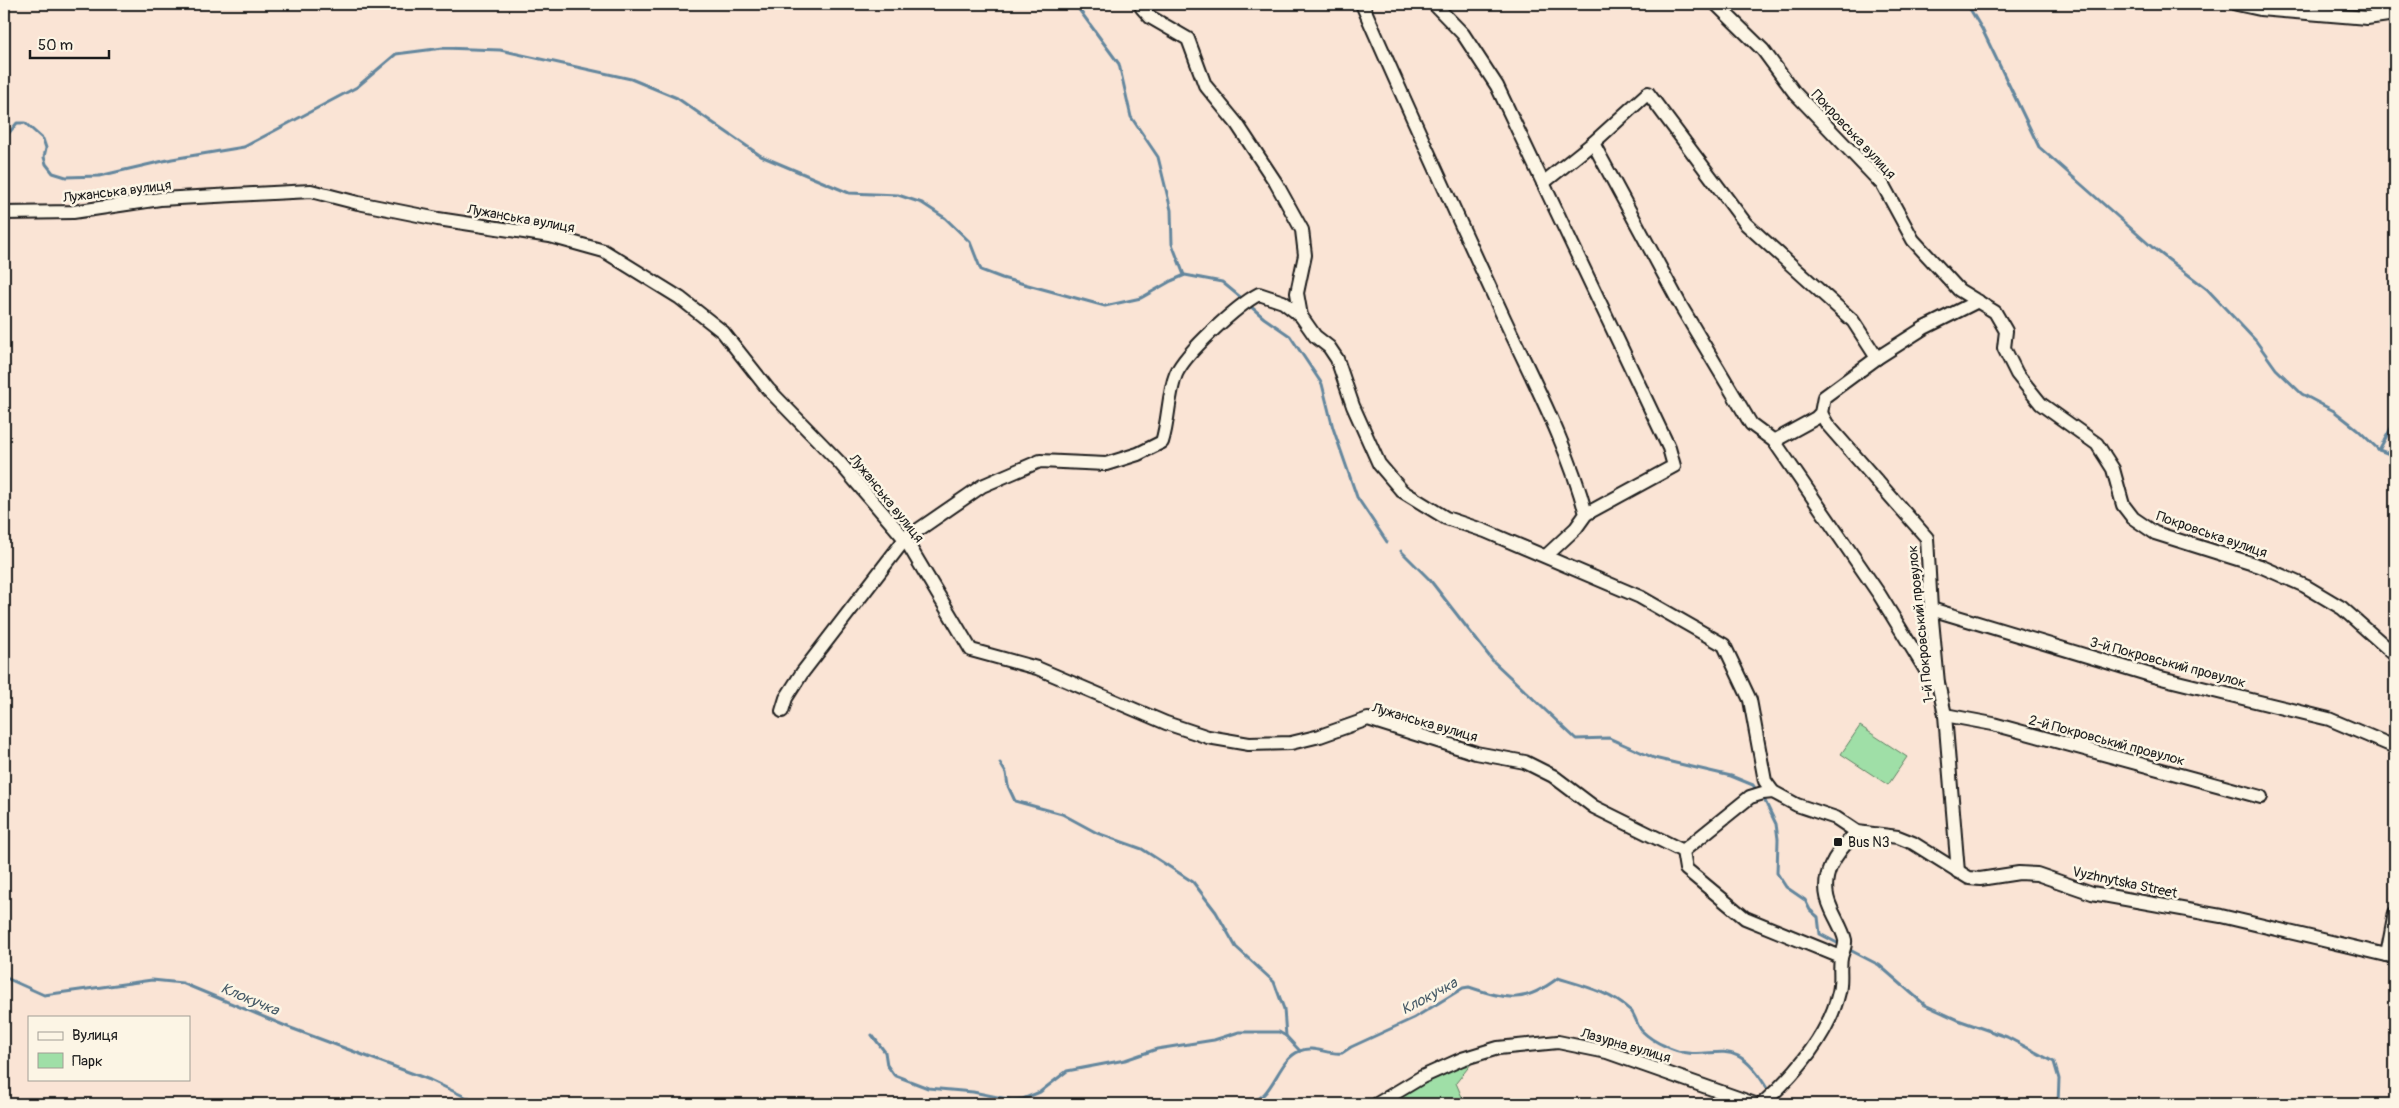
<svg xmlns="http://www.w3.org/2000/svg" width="2399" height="1108" font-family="Pangolin,sans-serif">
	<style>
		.green { fill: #9fdfa7; stroke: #5e7e62 }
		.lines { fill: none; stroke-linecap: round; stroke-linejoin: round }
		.stream { stroke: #63869d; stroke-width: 3 }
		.minor-casing { stroke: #1c1c1c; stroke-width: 16 }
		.minor { stroke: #fcf5e5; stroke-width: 12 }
		.poi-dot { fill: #1c1c1c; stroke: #fcf5e5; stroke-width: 2 }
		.labels { text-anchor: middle; stroke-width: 5; stroke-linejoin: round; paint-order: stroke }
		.street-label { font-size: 14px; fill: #1c1c1c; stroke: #fcf5e5 }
		.poi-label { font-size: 14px; fill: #1c1c1c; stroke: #fcf5e5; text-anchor: start }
		.water-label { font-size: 15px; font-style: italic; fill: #465a67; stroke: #fcf5e5 }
	</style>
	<rect width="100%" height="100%" fill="#fae4d5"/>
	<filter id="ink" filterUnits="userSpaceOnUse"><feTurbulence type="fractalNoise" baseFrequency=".02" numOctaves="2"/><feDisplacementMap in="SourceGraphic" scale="10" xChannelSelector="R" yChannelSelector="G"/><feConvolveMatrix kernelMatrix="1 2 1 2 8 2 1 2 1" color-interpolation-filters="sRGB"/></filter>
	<g filter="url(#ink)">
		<g class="green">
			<path d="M1860 726 1907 757 1888 785 1841 754Z"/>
			<path d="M1472 1049 1475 1059 1456 1083 1465 1104H1368L1409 1079Z"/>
		</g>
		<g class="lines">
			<g class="stream">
				<path d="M1075 4 1119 64 1131 117 1158 157 1171 210 1172 244 1184 275"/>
				<path d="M1967 4 1982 29 2039 147 2152 247 2207 289 2256 341 2276 369 2302 394 2334 411 2357 429 2379 450 2395 456"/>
				<path d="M4 139 17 123H25L43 139 46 148 44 157 46 164 53 173 66 177 99 176 172 159 244 147 357 87 396 54 443 48 500 50 631 79 677 98 761 156 849 193 898 195 922 203 945 218 970 242 981 270 1002 278 1105 306 1141 298 1171 281 1185 275 1222 282 1245 301"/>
				<path d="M1249 305 1264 318 1290 336 1322 384 1333 428 1357 497 1387 542"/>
				<path d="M2379 450 2395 421"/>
				<path d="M1401 551 1430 580 1493 661 1576 739 1609 738 1654 758 1731 776 1753 785 1757 791"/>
				<path d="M1000 763 1006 773 1008 786 1015 801 1062 814 1097 833 1142 849 1193 882 1216 912 1236 947 1274 982 1284 1009 1286 1036 1300 1051"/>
				<path d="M1763 797 1776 824 1778 839 1777 873 1786 887 1805 900 1810 910 1818 917 1820 934 1841 945"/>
				<path d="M1846 948 1879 965 1925 1005 1958 1020 2007 1037 2054 1062 2059 1079 2058 1104"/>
				<path d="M4 977 44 995 152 980 182 983 288 1027 430 1080 480 1104"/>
				<path d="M872 1035 885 1052 887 1065 894 1075 928 1088 973 1092 1012 1100 1023 1099 1040 1092 1067 1071 1125 1060 1157 1049 1214 1040 1239 1032H1279L1286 1036"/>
				<path d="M1246 1104C1275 1099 1276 1060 1300 1051 1313 1045 1328 1055 1342 1053L1351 1047 1414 1018 1463 988 1469 987C1508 1000 1524 1004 1558 978 1584 986 1610 992 1631 1011 1636 1017 1637 1026 1642 1031 1648 1037 1658 1043 1665 1046 1713 1070 1730 1023 1769 1092"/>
			</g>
			<defs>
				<g id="minor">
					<path d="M1141 4 1142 8 1150 17 1188 39 1205 85 1237 124 1276 183 1302 230 1305 255 1297 293 1301 316"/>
					<path d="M1362 4C1408 109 1456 214 1504 318 1534 382 1568 446 1586 514L1576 528 1546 556"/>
					<path d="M1434 4 1463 34 1497 86 1669 448 1674 466 1586 514"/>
					<path d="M1716 4 1763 50 1794 92 1883 185 1913 240 1959 290 1995 312 2006 331 2004 348 2017 374 2041 404 2097 444 2113 469 2123 505 2133 518 2155 533 2260 566 2305 586 2342 608 2395 655"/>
					<path d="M2237 4 2260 9 2367 18 2395 14"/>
					<path d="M1593 143 1648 93 1746 224 1853 321 1877 358"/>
					<path d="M1543 183 1593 143 1682 308 1751 424 1774 441 1879 594 1933 682 1938 683"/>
					<path d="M4 213 73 212 160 199 311 191 358 203 438 219 550 236 604 251 680 298 723 332 768 389 839 462 905 539 971 650 1037 668 1166 723 1208 737 1249 744 1291 743 1320 736 1368 719 1476 753 1525 762 1553 776 1594 807 1683 851 1750 797 1763 793 1773 792"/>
					<path d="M1821 413 1827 424 1927 538 1931 609 1938 683 1945 715 1958 872"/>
					<path d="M1774 441 1816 418 1821 413 1824 397 1877 358 1924 328 1978 301"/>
					<path d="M1931 609 2157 677 2329 719 2395 747"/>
					<path d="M782 711 786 698 802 673 905 539 982 486 1040 461 1106 464 1138 454 1162 442C1169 420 1168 394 1176 374 1186 352 1238 305 1259 294L1283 302 1301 316 1315 336 1329 347 1337 359 1353 406 1379 464 1402 491 1446 518 1485 531 1640 597 1724 645 1750 700 1765 781 1773 792 1797 805 1836 818 1857 832 1898 837 1913 843 1969 878 1980 879 2019 873 2037 874 2092 893 2221 916 2395 957"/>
					<path d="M1945 715 1993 724 2261 797"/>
					<path d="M1683 851 1686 869 1745 918 1841 957"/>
					<path d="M2387 955 2395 913"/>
					<path d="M1377 1104 1422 1077 1462 1059 1498 1048 1558 1042 1607 1052 1755 1104"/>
					<path d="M1762 1104C1794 1075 1829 1035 1839 992 1842 979 1839 969 1841 958 1842 952 1846 947 1845 940 1843 930 1835 918 1831 908 1817 878 1835 853 1857 832"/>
				</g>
			</defs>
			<use href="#minor" class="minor-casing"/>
			<use href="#minor" class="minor"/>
		</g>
	</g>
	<rect class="poi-dot" x="1833" y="837" width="10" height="10" rx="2.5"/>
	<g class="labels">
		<g class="street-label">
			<text transform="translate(1854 134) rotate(47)" y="5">Покровська вулиця</text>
			<text transform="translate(117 191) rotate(-7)" y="5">Лужанська вулиця</text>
			<text transform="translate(521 218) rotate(10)" y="5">Лужанська вулиця</text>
			<text transform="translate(887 498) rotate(51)" y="5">Лужанська вулиця</text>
			<text transform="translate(2212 534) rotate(19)" y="5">Покровська вулиця</text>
			<text transform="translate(1920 624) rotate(-96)" y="5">1-й Покровський провулок</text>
			<text transform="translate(2168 662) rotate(15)" y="5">3-й Покровський провулок</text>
			<text transform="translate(1425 722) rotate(16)" y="5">Лужанська вулиця</text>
			<text transform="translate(2107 740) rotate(15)" y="5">2-й Покровський провулок</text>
			<text transform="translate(2125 882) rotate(12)" y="5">Vyzhnytska Street</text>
			<text transform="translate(1626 1045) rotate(16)" y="5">Лазурна вулиця</text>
		</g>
		<g class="poi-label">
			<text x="1848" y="847">Bus N3</text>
		</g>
		<g class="water-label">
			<text transform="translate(1429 996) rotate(-28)" y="5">Клокучка</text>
			<text transform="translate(250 999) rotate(23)" y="5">Клокучка</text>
		</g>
	</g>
	<rect width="2399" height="1108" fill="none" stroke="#fcf5e5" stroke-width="20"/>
	<rect x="10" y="10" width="2379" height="1088" fill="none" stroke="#1c1c1c" stroke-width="2" filter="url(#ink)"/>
	<rect x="28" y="1016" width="162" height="65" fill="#fcf5e5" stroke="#a29e95"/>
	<rect x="38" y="1032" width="25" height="8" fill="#fcf5e5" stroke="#a29e95"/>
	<text x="72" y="1040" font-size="15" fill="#1c1c1c">Вулиця</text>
	<rect x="38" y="1053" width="25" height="15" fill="#9fdfa7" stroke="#a29e95"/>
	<text x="72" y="1066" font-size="15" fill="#1c1c1c">Парк</text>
	<path d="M30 50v8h79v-8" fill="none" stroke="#1c1c1c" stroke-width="2.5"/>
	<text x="38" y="50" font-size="15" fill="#1c1c1c" stroke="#fcf5e5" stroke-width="4" paint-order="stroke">50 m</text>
</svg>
